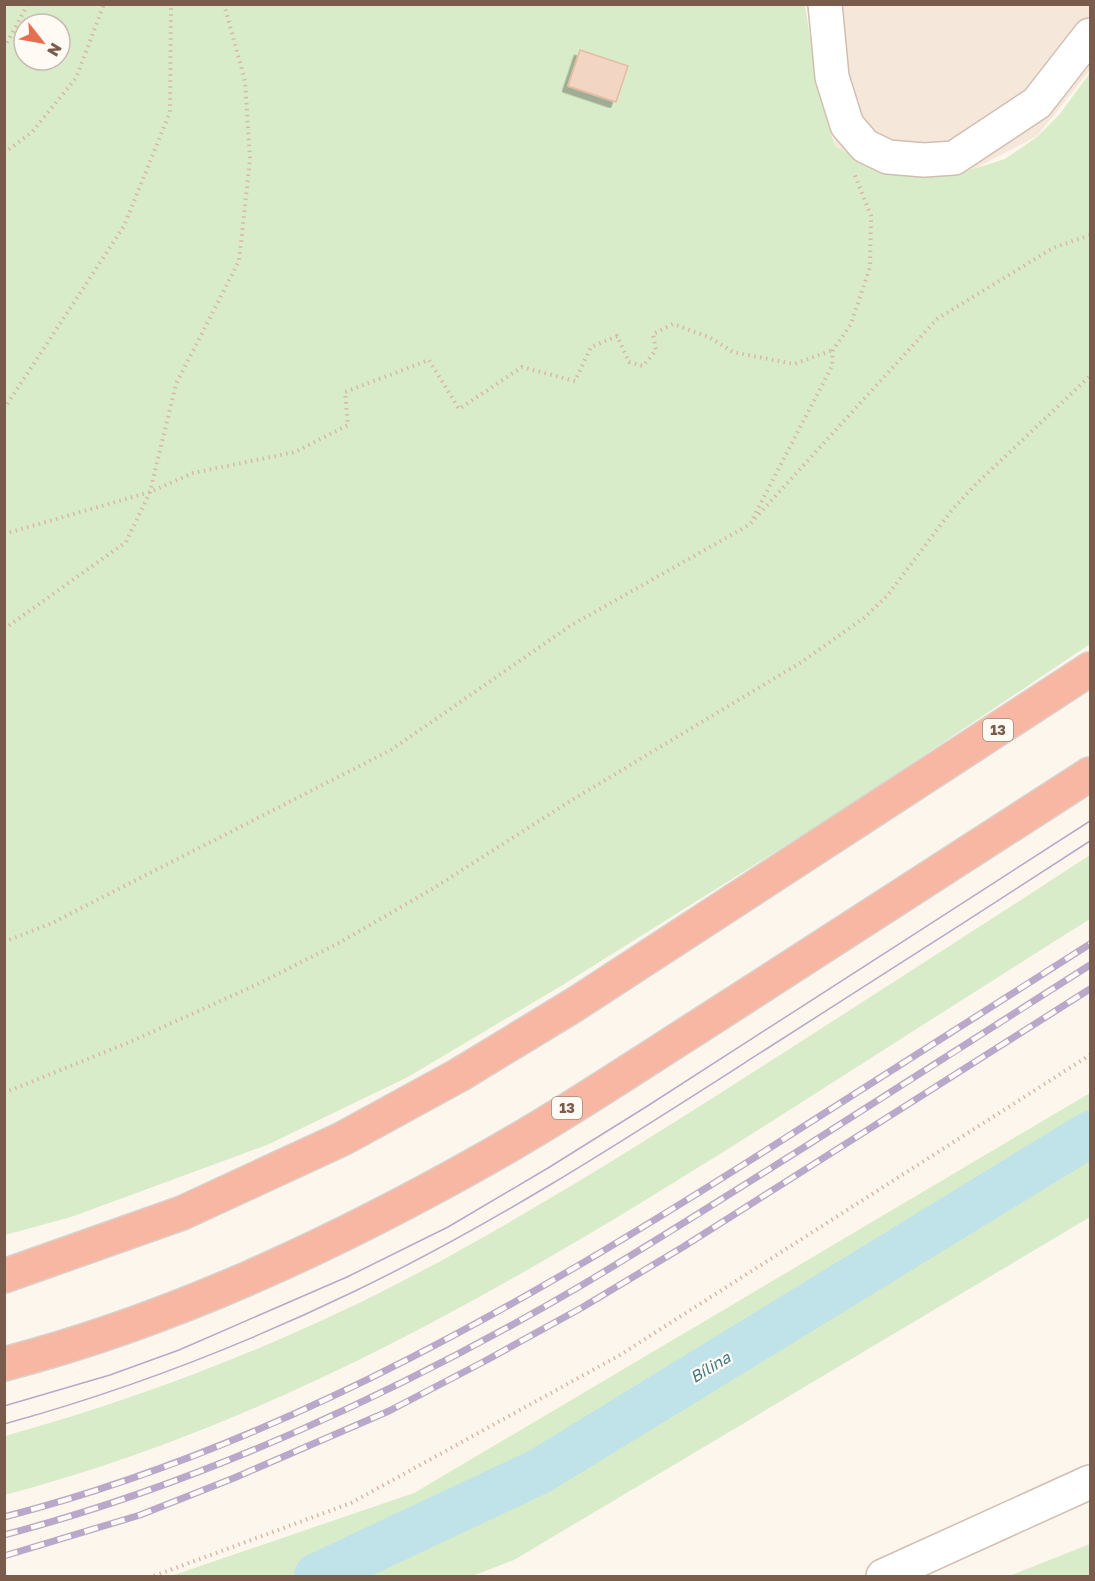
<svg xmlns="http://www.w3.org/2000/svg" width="1095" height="1581" font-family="'Golos Text',sans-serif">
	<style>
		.residential { fill: #f5e8da }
		.green { fill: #d8ecc9; fill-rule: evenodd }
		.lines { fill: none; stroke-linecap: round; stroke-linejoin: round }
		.river { stroke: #bfe3e8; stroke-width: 46 }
		.building { fill: #f3d5c3; stroke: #e6bba3; stroke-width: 1.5; filter: url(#shadow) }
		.minor-casing { stroke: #d1beb0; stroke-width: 36 }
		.highway-casing { stroke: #dad1cd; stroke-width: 36 }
		.path { stroke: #d9b8a5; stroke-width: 4; stroke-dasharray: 1.5 4.5; stroke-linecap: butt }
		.minor { stroke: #fff; stroke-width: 33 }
		.highway { stroke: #f7b7a3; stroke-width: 33 }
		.tram { stroke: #b9a8c9; stroke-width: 1.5 }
		.rail-casing { stroke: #b9a8c9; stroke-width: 7 }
		.rail { stroke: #fffaf3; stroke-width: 4.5; stroke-dasharray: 14; stroke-linecap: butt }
		.labels { text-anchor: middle; stroke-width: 4.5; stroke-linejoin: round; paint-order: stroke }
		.shield { fill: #fffaf3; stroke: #a28b7f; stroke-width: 1.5 }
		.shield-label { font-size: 14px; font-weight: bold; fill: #7a5c4d }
		.water-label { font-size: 16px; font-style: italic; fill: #437c86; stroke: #fffaf3 }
	</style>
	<defs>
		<filter id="shadow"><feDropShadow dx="-5.5" dy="5.5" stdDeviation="0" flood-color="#0004"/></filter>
	</defs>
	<rect width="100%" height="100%" fill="#fdf6ec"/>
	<path class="residential" d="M806 5H1090V70L1037 136 972 170 886 173 835 146Z"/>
	<g class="green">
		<path d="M5 5H805L818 89 835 146 886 173 951 176 1005 159 1037 137 1059 115 1090 73V644L847 807 561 986 406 1078 267 1145 71 1217 5 1235ZM24 24H60V60H24Z"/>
		<path d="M1090 855V919C982 987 874 1056 766 1125 527 1276 280 1423 5 1495V1436C164 1392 320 1329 464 1248 570 1189 674 1123 777 1057 881 990 986 923 1090 855Z"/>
		<path d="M1090 1093V1217L514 1560 472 1576H171L414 1493Z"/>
		<path d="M1090 1544V1576H1009Z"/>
	</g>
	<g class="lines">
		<path class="river" d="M317 1576 540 1471 1090 1134"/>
	</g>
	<path class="building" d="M580 50 628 66 616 102 568 86Z"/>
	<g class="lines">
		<defs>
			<g id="minor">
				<path d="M825 4 832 77 847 125 865 146 888 157 924 160 954 158 1037 103 1090 35"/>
				<path d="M883 1576 1090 1482"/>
			</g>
			<g id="highway">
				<path d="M4 1276 182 1213 342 1139 459 1075 574 1005 1090 669"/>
				<path d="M4 1364C173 1320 334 1244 485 1159 565 1114 641 1063 718 1014 842 934 966 854 1090 774"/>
			</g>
		</defs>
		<use href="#minor" class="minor-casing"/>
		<use href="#highway" class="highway-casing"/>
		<g class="path">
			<path d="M4 48 28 4"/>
			<path d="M4 153 32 132 76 78 104 4"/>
			<path d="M4 409 124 226 170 112 171 4"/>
			<path d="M753 518 832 366 833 350 851 324 870 267 871 216 854 173"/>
			<path d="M4 534 150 492 193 473 295 452 348 425 345 392 429 360 459 409 522 367 575 381 591 347 617 336 629 362 643 366 656 350 653 334 673 324 709 337 733 352 794 364 833 350"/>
			<path d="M4 629 126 542 150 492 176 384 239 261 250 159 245 81 224 4"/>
			<path d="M4 942 52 923 391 750 570 626 749 525 937 319 1053 248 1090 235"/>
			<path d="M4 1093 132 1041 258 984 337 944 429 891 572 800 800 663 864 618 887 596 952 510 975 485 1090 376"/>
			<path d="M154 1576 351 1503 620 1355 1090 1055"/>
		</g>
		<use href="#minor" class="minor"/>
		<use href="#highway" class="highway"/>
		<g class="tram">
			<path d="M4 1406 110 1375 179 1350 347 1277 448 1227 548 1168 649 1105 1090 821"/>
			<path d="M4 1424C124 1391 241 1346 353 1292 499 1222 635 1133 771 1046 878 978 984 910 1090 841"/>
		</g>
		<defs>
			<g id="rail">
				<path d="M4 1517C288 1444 542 1293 787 1137 888 1073 989 1008 1090 944"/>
				<path d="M4 1535C202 1483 401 1391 577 1288 653 1243 728 1195 803 1148 899 1087 995 1026 1090 965"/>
				<path d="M4 1556 140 1515 234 1478 389 1411 485 1361 583 1307 683 1247 1090 989"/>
			</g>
		</defs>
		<use href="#rail" class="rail-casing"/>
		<use href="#rail" class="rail"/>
	</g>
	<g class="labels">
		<g class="shield">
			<rect x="983" y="719" width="30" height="22" rx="4.5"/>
			<rect x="552" y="1097" width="30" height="22" rx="4.5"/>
		</g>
		<g class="shield-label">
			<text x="998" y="735">13</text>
			<text x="567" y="1113">13</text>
		</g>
		<g class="water-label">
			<text transform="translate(710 1367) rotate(-31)" y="6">Bílina</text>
		</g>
	</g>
	<rect width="1095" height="1581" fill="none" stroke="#7a5c4d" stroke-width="12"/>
	<g transform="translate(42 42) rotate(121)"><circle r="28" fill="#fffaf3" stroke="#cabbb1" stroke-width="1.5"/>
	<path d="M0-4.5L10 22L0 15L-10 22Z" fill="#e76f51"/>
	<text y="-9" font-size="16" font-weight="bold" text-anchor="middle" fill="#7a5c4d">N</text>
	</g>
</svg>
